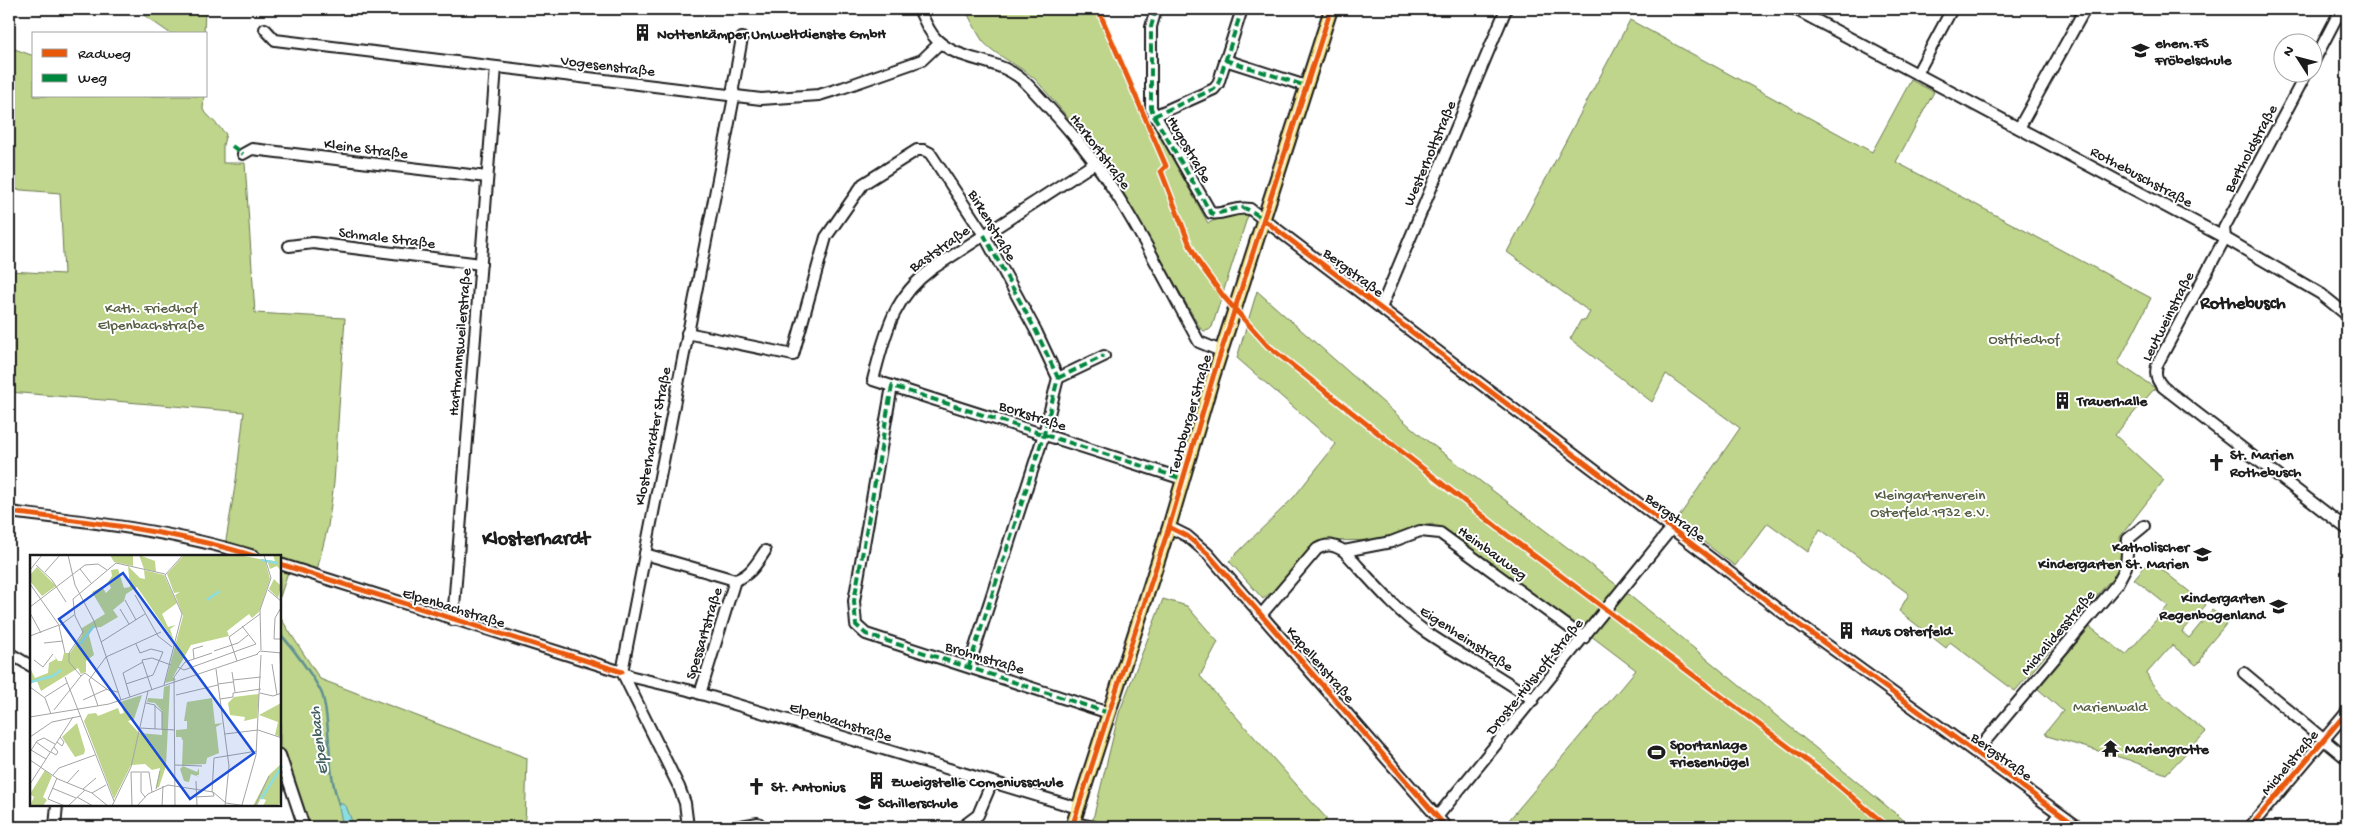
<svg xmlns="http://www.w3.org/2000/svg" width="2356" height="836" font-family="'Gochi Hand',sans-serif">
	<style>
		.green { fill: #bed58b; stroke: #6d7854 }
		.water { fill: #8bdde1; stroke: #5f9092 }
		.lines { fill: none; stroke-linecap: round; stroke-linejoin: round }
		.stream { stroke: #5f9092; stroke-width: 2.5 }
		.minor-casing { stroke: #1c1c1c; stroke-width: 14 }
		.major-casing { stroke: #1c1c1c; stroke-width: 16 }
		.minor { stroke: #fff; stroke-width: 10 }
		.major { stroke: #f6e381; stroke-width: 12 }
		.quiet { stroke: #00873e; stroke-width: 4; stroke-dasharray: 8 4; stroke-linecap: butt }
		.cycleway-casing { stroke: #fff; stroke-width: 8 }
		.cycleway { stroke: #e8590c; stroke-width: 5 }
		.labels { text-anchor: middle; stroke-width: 4; stroke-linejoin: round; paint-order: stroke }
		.poi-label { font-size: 15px; font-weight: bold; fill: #1c1c1c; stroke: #fff; text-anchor: start }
		.street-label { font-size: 15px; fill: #1c1c1c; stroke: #fff }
		.park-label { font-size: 15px; fill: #555d43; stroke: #fff }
		.water-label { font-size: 16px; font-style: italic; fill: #436061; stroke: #fff }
		.quarter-label { font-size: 18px; font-weight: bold; fill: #1c1c1c; stroke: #fff }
		.district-label { font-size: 20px; font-weight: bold; fill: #1c1c1c; stroke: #fff }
		.inset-river { fill: none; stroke: #8bdde1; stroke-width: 2.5 }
		.inset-road { fill: none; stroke: #a4a4a4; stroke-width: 1 }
		.view { fill: #1d4ed8; fill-opacity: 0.15; stroke: #1d4ed8; stroke-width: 2.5 }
		.inset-edge { fill: none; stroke: #1c1c1c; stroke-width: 2.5 }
	</style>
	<rect width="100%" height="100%" fill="#fff"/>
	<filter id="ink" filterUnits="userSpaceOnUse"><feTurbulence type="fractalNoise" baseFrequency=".02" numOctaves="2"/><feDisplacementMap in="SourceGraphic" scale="10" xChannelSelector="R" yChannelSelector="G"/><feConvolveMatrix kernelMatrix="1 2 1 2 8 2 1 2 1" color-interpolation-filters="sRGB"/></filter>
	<g filter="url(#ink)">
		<g class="green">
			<path d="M135 9H205L204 34H171Z"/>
			<path d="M964 9H1100L1136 93 1208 223 1230 214 1249 212 1212 327 1209 330 1204 331 1200 328 1108 165 1036 80C1021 66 992 54 982 40 975 30 971 18 964 9Z"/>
			<path d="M1630 20 1872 152 1911 80 1934 92 1896 162 2151 298 2118 363 2155 388 2115 435 2164 480 2120 537C2123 558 2125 569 2107 584L2015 691 1950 642 1946 648 1899 611 1909 594 1820 529 1808 552 1768 523 1735 566 1676 521 1740 428 1666 374 1652 402 1570 339 1581 320 1585 321 1590 312 1507 252Z"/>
			<path d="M9 47 34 56V96H204L203 110 226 134 223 145V163H245L255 313 345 318 334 483 328 526 316 574 280 563V556H258L225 546 236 480 244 412 9 392V271L64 274 60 193 9 189Z"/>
			<path d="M1257 291 1421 436 1618 586 1912 827H1503L1636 670 1582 629H1577L1432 524 1385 540 1318 541 1273 591 1263 599 1229 561 1294 497 1336 444 1237 358Z"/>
			<path d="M2150 560 2206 605 2182 632 2189 638 2212 610 2228 622 2206 648 2200 662 2196 665 2172 645 2147 673C2150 690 2192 720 2206 732L2166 774 2129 760 2047 736 2045 733 2063 711 2038 689 2090 627 2126 655 2168 606 2134 579Z"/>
			<path d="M280 566 289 569 280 597Z"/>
			<path d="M1163 599 1187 606 1218 642 1200 676 1327 819 1318 827H1091L1119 713Z"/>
			<path d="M280 617 320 679 527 758 525 827H307L280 749Z"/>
		</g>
		<path class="water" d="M338 802 346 806 353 824 361 827H343Z"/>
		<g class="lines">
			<path class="stream" d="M280 634C290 644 320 685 323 697 332 734 326 768 339 804"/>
			<defs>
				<g id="minor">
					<path d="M919 9C924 19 928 31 936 39 962 65 1000 55 1029 86 1058 117 1088 150 1111 186 1144 236 1170 290 1199 342L1221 351"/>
					<path d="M1156 9 1151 27V108L1211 213C1223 216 1233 206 1250 209L1783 613 2078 827"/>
					<path d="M1795 9 2225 238 2321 294 2347 315"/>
					<path d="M265 29 275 40 761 99 819 95 842 88 922 60 940 43"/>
					<path d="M1225 60 1306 86"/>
					<path d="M2314 61 2341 9"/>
					<path d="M2307 72 2224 228 2225 238 2158 363C2154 373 2156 380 2163 387L2347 529"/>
					<path d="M1917 74 1952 9"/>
					<path d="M1154 116 1214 89 1218 84 1242 9"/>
					<path d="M2019 128 2085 9"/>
					<path d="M243 154 252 149 487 177"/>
					<path d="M1095 163 932 269C892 298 885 335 873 380L1183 479"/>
					<path d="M289 246 313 243 481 264"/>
					<path d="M1381 308 1506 9"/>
					<path d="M687 333 793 355 826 237 863 184 917 150H924L930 153 984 235 1036 331 1058 378 1044 434 969 666"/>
					<path d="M1058 378 1104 356"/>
					<path d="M892 386 854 601 856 625 866 634 1109 713"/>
					<path d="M9 512C91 522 175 531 254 556"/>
					<path d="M1169 527 1187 536 1208 554 1446 827"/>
					<path d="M1344 551 1391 542 1420 531 1440 533 1584 638"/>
					<path d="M645 554 735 580C750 576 757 563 765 551"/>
					<path d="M280 564 622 672 633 677 688 690 1078 808"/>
					<path d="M1261 615 1317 549C1327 543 1334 545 1344 551 1370 579 1395 610 1426 632 1461 656 1498 674 1533 700"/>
					<path d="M453 620 496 67"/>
					<path d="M9 653 31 666"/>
					<path d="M2244 673 2347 759"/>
					<path d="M700 694 735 580"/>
					<path d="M1976 752 2117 584 2126 567 2128 539 2144 526"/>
					<path d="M280 755 304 827"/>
					<path d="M1437 817 1671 529"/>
					<path d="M1073 823 1094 827"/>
					<path d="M55 827 57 805"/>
					<path d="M688 827 685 803 679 787 622 672 734 97 733 88 742 38"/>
					<path d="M735 827 758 823 763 827"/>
					<path d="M962 827 978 815 992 782"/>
					<path d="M2049 827 2059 814"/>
					<path d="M2250 827 2347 712"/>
				</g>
				<path id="major" d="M1072 827 1169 527 1213 377 1331 9"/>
			</defs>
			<use href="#minor" class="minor-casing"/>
			<use href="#major" class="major-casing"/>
			<use href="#minor" class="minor"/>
			<use href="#major" class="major"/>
			<g class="quiet">
				<path d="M1156 9 1151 27V108L1154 116 1211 213 1214 214C1241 209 1240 201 1264 220"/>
				<path d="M1225 60 1306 86"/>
				<path d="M1154 116 1214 89 1218 84 1242 9"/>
				<path d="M232 146 243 154"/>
				<path d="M1058 378 1104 356"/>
				<path d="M969 666 1044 434 1058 378 1036 331 984 235"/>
				<path d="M1109 713 866 634 856 625 854 601 892 386 1183 479"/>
			</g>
			<defs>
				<g id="cycleway">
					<path d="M1098 9 1166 166 1161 171 1189 243 1199 263 1224 297 1268 346 1507 535 1826 775 1888 827"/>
					<path d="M1264 220 1783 613 2078 827"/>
					<path d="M9 512C91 522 175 531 254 556"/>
					<path d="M1169 527 1187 536 1208 554 1446 827"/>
					<path d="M280 564 622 672"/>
					<path d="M1072 827 1169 527 1213 377 1331 9"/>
					<path d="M2250 827 2347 712"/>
				</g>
			</defs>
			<use href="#cycleway" class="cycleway-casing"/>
			<use href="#cycleway" class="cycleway"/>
		</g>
	</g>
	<defs>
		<symbol id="building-bare" viewBox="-9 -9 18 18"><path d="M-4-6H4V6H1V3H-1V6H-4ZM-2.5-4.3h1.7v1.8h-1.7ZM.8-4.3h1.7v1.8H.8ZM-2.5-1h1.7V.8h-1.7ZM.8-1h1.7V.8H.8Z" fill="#1c1c1c" stroke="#fff" stroke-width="2.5" paint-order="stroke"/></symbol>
		<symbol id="school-bare" viewBox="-9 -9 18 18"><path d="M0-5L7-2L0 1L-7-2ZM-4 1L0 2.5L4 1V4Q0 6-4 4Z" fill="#1c1c1c" stroke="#fff" stroke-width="2.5" paint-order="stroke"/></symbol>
		<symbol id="church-bare" viewBox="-9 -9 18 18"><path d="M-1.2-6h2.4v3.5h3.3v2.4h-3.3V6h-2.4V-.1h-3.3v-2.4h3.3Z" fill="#1c1c1c" stroke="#fff" stroke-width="2.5" paint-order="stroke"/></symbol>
		<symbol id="temple-bare" viewBox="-9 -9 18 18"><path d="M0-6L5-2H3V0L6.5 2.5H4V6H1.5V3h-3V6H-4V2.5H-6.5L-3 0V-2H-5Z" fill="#1c1c1c" stroke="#fff" stroke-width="2.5" paint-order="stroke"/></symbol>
		<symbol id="stadium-bare" viewBox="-9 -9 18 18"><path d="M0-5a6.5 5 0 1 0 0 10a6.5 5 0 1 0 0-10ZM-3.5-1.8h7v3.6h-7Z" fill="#1c1c1c" stroke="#fff" stroke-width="2.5" paint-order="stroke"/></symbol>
	</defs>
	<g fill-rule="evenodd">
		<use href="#building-bare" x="630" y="20" width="25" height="25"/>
		<use href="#school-bare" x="2128" y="38" width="25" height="25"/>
		<use href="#building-bare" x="2050" y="388" width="25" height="25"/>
		<use href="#church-bare" x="2204" y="450" width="25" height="25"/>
		<use href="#school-bare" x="2190" y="542" width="25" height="25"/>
		<use href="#school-bare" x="2266" y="594" width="25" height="25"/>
		<use href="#building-bare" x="1834" y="618" width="25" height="25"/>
		<use href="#temple-bare" x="2098" y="736" width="25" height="25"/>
		<use href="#stadium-bare" x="1644" y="740" width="25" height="25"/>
		<use href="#building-bare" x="864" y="768" width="25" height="25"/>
		<use href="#church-bare" x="744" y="774" width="25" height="25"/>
		<use href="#school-bare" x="852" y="790" width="25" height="25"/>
	</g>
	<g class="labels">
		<g class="poi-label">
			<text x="657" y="38">Nottenkämper Umweltdienste GmbH</text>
			<text x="2155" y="47">ehem.FS<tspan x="2155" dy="17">Fröbelschule</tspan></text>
			<text x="2077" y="405">Trauerhalle</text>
			<text x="2230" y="459">St. Marien<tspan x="2230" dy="17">Rothebusch</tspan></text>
			<text x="2189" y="551" text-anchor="end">Katholischer<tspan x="2189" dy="17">Kindergarten St. Marien</tspan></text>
			<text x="2265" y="602" text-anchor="end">Kindergarten<tspan x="2265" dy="17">Regenbogenland</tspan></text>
			<text x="1861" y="635">Haus Osterfeld</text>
			<text x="1670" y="749">Sportanlage<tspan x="1670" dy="17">Friesenhügel</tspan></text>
			<text x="2125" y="753">Mariengrotte</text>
			<text x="891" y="786">Zweigstelle Comeniusschule</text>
			<text x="771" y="791">St. Antonius</text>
			<text x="878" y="807">Schillerschule</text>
		</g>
		<g class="street-label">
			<text transform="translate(608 65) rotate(7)" y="5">Vogesenstraße</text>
			<text transform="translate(366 148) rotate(7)" y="5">Kleine Straße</text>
			<text transform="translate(2250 148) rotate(-62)" y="5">Bertholdstraße</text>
			<text transform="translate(1190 149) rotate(60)" y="5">Hugostraße</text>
			<text transform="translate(1101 151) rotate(53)" y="5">Harkortstraße</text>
			<text transform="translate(1429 153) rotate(-67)" y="5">Westerholtstraße</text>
			<text transform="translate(2142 176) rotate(28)" y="5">Rothebuschstraße</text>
			<text transform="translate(993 225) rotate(59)" y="5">Birkenstraße</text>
			<text transform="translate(387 237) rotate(7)" y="5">Schmale Straße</text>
			<text transform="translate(939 248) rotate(-35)" y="5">Baststraße</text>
			<text transform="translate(1354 272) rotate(37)" y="5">Bergstraße</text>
			<text transform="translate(2167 316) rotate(-63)" y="5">Leutweinstraße</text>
			<text transform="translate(459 342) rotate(-85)" y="5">Hartmannsweilerstraße</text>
			<text transform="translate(1189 414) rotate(-74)" y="5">Teutoburger Straße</text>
			<text transform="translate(1033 415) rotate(18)" y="5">Borkstraße</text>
			<text transform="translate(652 436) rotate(-79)" y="5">Klosterhardter Straße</text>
			<text transform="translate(1676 517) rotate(37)" y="5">Bergstraße</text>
			<text transform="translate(1493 552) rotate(36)" y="5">Heimbauweg</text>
			<text transform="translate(454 607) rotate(17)" y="5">Elpenbachstraße</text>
			<text transform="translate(2057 632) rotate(-50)" y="5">Michalidesstraße</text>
			<text transform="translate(703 633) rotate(-73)" y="5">Spessartstraße</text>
			<text transform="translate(1467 638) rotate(33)" y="5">Eigenheimstraße</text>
			<text transform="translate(985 657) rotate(17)" y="5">Brohmstraße</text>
			<text transform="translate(1321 664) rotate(49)" y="5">Kapellenstraße</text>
			<text transform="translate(1534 676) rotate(-51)" y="5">Droste-Hülshoff-Straße</text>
			<text transform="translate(841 721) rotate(17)" y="5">Elpenbachstraße</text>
			<text transform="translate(2002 756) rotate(36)" y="5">Bergstraße</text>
			<text transform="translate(2289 762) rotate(-50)" y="5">Michelstraße</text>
		</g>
		<g class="park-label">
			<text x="151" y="312">Kath. Friedhof<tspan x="151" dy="17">Elpenbachstraße</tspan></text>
			<text x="2024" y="343">Ostfriedhof</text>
			<text x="1930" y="499">Kleingartenverein<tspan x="1930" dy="17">Osterfeld 1932 e.V.</tspan></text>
			<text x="2110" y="711">Marienwald</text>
		</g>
		<g class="water-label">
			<text transform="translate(317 741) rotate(-97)" y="6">Elpenbach</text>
		</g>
		<g class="quarter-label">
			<text x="2243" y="308">Rothebusch</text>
		</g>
		<g class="district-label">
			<text x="536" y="544">Klosterhardt</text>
		</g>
	</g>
	<g transform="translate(30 555)">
		<rect width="251" height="251" fill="#fff"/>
		<path d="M80 0H103V11L84 7ZM109 0 125 6 126 17 114 14ZM154 0H208L235 5 240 24 229 57 222 63 219 59 197 76 199 81 161 90 143 122 146 125 135 128 153 61 145 40 150 37 144 38 137 19ZM243 0H251V16L247 11 240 14 237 5 245 6ZM98 11 110 23 115 24 114 15 134 20 147 48 132 59 138 72 146 70 140 74 144 86 107 32 96 39 94 46 83 55 88 62 71 72 62 73 59 80 64 100 56 106V117L51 119 48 113 11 136 7 126 0 129V113L5 123 18 118 19 108 26 104 24 100 28 106H32L34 98H40L52 80V73L75 59 62 37 72 32 76 38 81 33 78 27 82 21 81 15 88 14 94 33 100 32ZM7 12 26 31 12 41 0 26V20ZM244 24 251 31 248 43 239 34ZM140 130 136 211 129 232 126 233 130 213 122 215 115 209 101 210 84 244 54 166 58 159 66 158 68 161 88 153 90 159 94 158 90 147 112 140 104 164 98 166 109 178 132 180V156L125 148 117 147 118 143 133 144 134 132ZM229 139 227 163 214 166 215 162 200 160 198 148 204 142ZM182 143 185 169 193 168 186 172 189 198 177 203 176 209 152 210 153 186 151 182H146V175L157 174V166H154L157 147ZM251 148V182L245 180 248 167 229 160ZM47 168 55 195 54 199 45 202 32 182ZM251 209V247L247 251H233L236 245 231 243 227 251H223L239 220ZM153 211 167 217 169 213V220H166L169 222 161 219 159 227 154 226 150 214ZM15 215 22 221 13 242 17 245 13 251H0L4 242 0 239Z" fill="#bed58b"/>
		<path class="inset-river" d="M231 5 247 8M177 45 190 36M50 89 64 71M0 127 23 121 31 115M231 244 252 211"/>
		<path class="inset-road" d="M38 0 45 30 64 66 91 145M6 10 22 25 36 47M50 14 61 28M0 15 12 0M15 17 30 0M0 29 29 70 0 81M238 35 252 47M105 40 128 81 142 92M95 45 106 65M252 51 245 63 244 84H252M0 52 55 10 68 9 77 15M90 54 99 69M0 58 11 78M212 71 226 89M71 87 115 59M14 88 33 86M231 95 230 55 241 23 234 0M184 96 208 88 218 80M35 98 29 71 44 60M250 98 251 122M226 100 230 96 252 98M164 104 163 94 173 91M4 105 13 112 23 99M207 106 199 82 230 59M242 109 247 140M148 112 154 115 226 89M186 114 199 211 195 251M202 117 205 137M51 121 55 118 78 135 88 137M35 122 84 246M203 125 231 122M96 129 123 120 133 97 121 94 110 98 106 89M188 129 203 127M134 130 152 59 135 20 153 0M0 132 15 143 21 159M122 135 112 105 122 103 141 110M230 138 243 141 252 138M146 140 188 130M15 142 37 128M100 142 93 118 113 107M190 144 203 142V138L231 134M53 145 77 134M116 148 125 150V174M68 151 59 125 76 102 131 77M125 151 132 157V174M24 155 51 121 39 107V98L53 77 45 61 43 44 86 8 135 19M0 162 79 149 228 99M110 173 145 175M195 179 228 175 252 183M0 182 22 167 51 161M6 187 20 197M27 187 32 191 34 187 30 182M1 195 16 204M0 197 7 186 14 183 25 189M21 197 26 200 28 197 24 192M0 205 28 224 62 238 78 251M145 210 172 211M101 217H119L122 237M101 217 102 251M111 218V237L115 242M23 220 29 213 65 200M27 223 18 244 35 251M166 226 167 251M37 228 49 215M0 229 43 162M22 233 46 243M53 234 66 223M126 234 130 216M182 237 184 203 227 196M62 238 76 230M47 242 63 251M165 242 184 241 183 237M212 250 226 200 231 100M38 251 55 235M82 251 101 212 118 136M107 251 118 239 138 230 183 237 196 248 216 251M132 251 133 231M145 251 144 122 155 107 182 98M225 251 239 221"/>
		<path class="view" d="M93 18 224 198 160 244 29 64Z"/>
		<rect width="251" height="251" class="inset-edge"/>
	</g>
	<rect width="2356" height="836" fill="none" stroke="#fff" stroke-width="30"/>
	<rect x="15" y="15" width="2326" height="806" fill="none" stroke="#1c1c1c" stroke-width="2" filter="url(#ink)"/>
	<rect x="32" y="32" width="175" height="65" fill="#ffffff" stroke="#a4a4a4"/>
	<rect x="42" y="49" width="25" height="8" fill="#e8590c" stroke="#a4a4a4"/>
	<text x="78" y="58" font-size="15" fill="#1c1c1c">Radweg</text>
	<rect x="42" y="74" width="25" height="8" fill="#00873e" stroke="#a4a4a4"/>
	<text x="78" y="82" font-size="15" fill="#1c1c1c">Weg</text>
	<g transform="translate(2298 58) rotate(306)"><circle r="24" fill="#ffffff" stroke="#a4a4a4"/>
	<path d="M0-4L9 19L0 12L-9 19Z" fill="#1c1c1c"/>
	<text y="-8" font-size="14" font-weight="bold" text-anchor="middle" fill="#1c1c1c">N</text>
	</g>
</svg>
